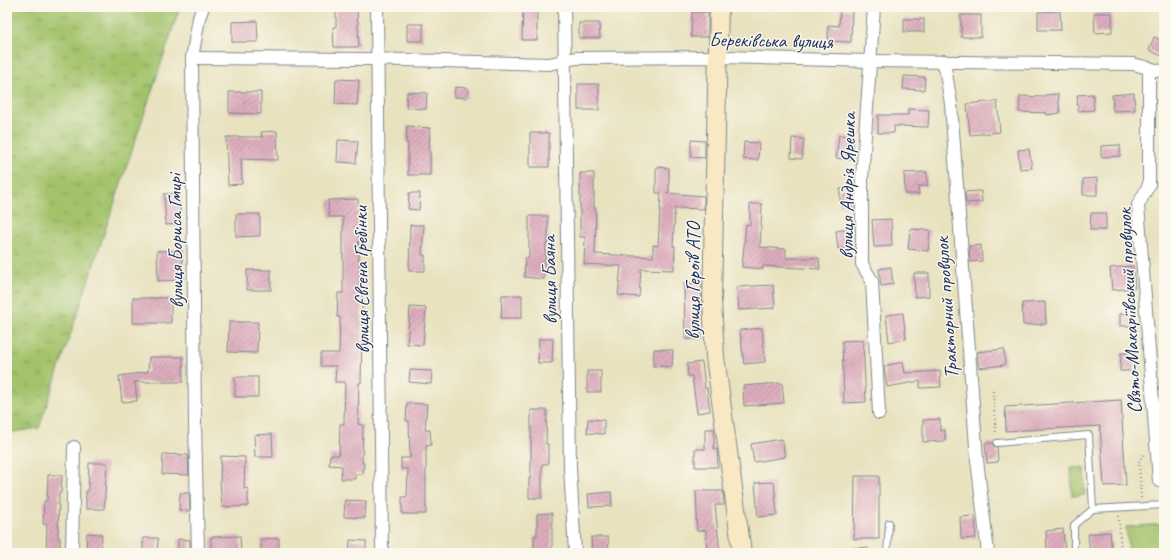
<svg xmlns="http://www.w3.org/2000/svg" width="1171" height="560" font-family="Caveat,sans-serif">
	<style>
		.grass { fill: url(#grass-tufts); stroke: #5f7964 }
		.park { fill: url(#park-crowns); stroke: #5f7964 }
		.garden { fill: #a3c36b; stroke: #5f7964 }
		.building { fill: url(#building-hatch) }
		.lines { fill: none; stroke-linecap: round; stroke-linejoin: round }
		.lane-casing { stroke: #82888e; stroke-width: 8 }
		.street-casing { stroke: #82888e; stroke-width: 14 }
		.secondary-casing { stroke: #82888e; stroke-width: 20 }
		.path { stroke: #82888e; stroke-width: 2; stroke-dasharray: 1 3; stroke-linecap: butt }
		.lane { stroke: #fff; stroke-width: 6 }
		.street { stroke: #fff; stroke-width: 12 }
		.secondary { stroke: #f8e8c3; stroke-width: 18 }
		.labels { text-anchor: middle; stroke-width: 3; stroke-linejoin: round; paint-order: stroke }
		.street-label { font-size: 20px; fill: #1b2f5e; stroke: #fbf7ec }
	</style>
	<defs>
		<pattern id="grass-tufts" width="24" height="20" patternUnits="userSpaceOnUse"><rect width="24" height="20" fill="#a3c36b"/><path d="M3 7l-1-3M5 7V3M7 7l1-3M15 17l-1-3M17 17v-4M19 17l1-3" fill="none" stroke="#849f5b"/></pattern>
		<pattern id="park-crowns" width="20" height="18" patternUnits="userSpaceOnUse"><rect width="20" height="18" fill="#a3c36b"/><path d="M2 6a3 3 0 1 1 6 0M12 15a3 3 0 1 1 6 0" fill="none" stroke="#849f5b"/></pattern>
		<pattern id="building-hatch" width="6" height="6" patternUnits="userSpaceOnUse"><rect width="6" height="6" fill="#deadbd"/><path d="M-1 1l2-2M0 6l6-6M5 7l2-2" fill="none" stroke="#b38d9d"/></pattern>
	</defs>
	<rect width="100%" height="100%" fill="#fbf7ec"/>
	<filter id="ink" filterUnits="userSpaceOnUse"><feTurbulence type="fractalNoise" baseFrequency=".025" numOctaves="2"/><feDisplacementMap in="SourceGraphic" scale="8" xChannelSelector="R" yChannelSelector="G"/><feConvolveMatrix kernelMatrix="1 2 1 2 8 2 1 2 1" color-interpolation-filters="sRGB"/></filter>
	<filter id="wash" filterUnits="userSpaceOnUse"><feTurbulence type="fractalNoise" baseFrequency=".012" numOctaves="4" result="noise"/><feDisplacementMap in="SourceGraphic" scale="16" xChannelSelector="R" yChannelSelector="G"/><feGaussianBlur stdDeviation="0.9" result="paint"/><feColorMatrix in="noise" values="0 0 0 0 0 0 0 0 0 0 0 0 0 0 0 0 0 1.4 0 .05"/><feComposite in="paint" operator="in"/></filter>
	<g filter="url(#wash)">
		<rect width="100%" height="100%" fill="#e8e2bf"/>
		<path class="grass" d="M7 7H180L39 428 7 433Z"/>
		<path class="park" d="M1084 467 1085 495 1072 496 1071 468Z"/>
		<path class="garden" d="M1164 524V553H1129L1126 527Z"/>
		<g id="blocks">
			<g class="building">
				<path d="M336 7H357L359 47H334L333 27H336Z"/>
				<path d="M523 7H537V40H522Z"/>
				<path d="M840 9 852 10 851 42 828 41V25L839 26Z"/>
				<path d="M1060 11 1061 30H1038V12Z"/>
				<path d="M692 12H708V37H691Z"/>
				<path d="M1094 13H1112V32L1095 33Z"/>
				<rect x="961" y="15" width="20" height="22"/>
				<rect x="904" y="19" width="20" height="13"/>
				<path d="M257 21 258 42H232V22Z"/>
				<path d="M579 23H599L600 38H579Z"/>
				<rect x="407" y="24" width="16" height="17"/>
				<path d="M1154 37 1164 41V57L1149 50Z"/>
				<path d="M904 76 925 77 924 90 903 89Z"/>
				<path d="M336 79 359 80 357 105 335 104Z"/>
				<rect x="578" y="84" width="21" height="26"/>
				<path d="M455 87 468 88 467 98 454 97Z"/>
				<path d="M229 92H261V114L229 113Z"/>
				<path d="M407 92 427 93 426 109 406 108Z"/>
				<path d="M1134 93 1135 110 1113 111 1112 95Z"/>
				<path d="M1058 94 1060 113 1047 115V113L1019 112 1020 96 1045 97V95Z"/>
				<path d="M1093 94 1094 110 1078 111 1077 95Z"/>
				<path d="M997 101 1000 132 970 135 967 104Z"/>
				<path d="M908 109 929 110 928 127 894 126V133H878V115H908Z"/>
				<path d="M407 126 430 128 429 151H430V175H408V143H406Z"/>
				<path d="M277 131 278 160 241 159 242 184 228 185 226 137H262L261 132Z"/>
				<rect x="530" y="133" width="19" height="34"/>
				<path d="M839 135 854 137 851 160 836 158Z"/>
				<path d="M792 138 804 139 802 159 791 158Z"/>
				<path d="M338 140 358 141 356 163 337 162Z"/>
				<path d="M691 140 705 141V158L691 157Z"/>
				<path d="M744 142 759 143 758 160 743 159Z"/>
				<path d="M1120 145V156L1101 157V146Z"/>
				<path d="M1029 149 1032 168 1020 169 1018 150Z"/>
				<path d="M656 167 669 168V194L666 193 704 196V209L675 208 673 246H675L674 270 641 269 639 297 618 295 621 266 584 264 585 237H580V173H594V208H596L595 254 653 257V245L658 246 661 193H656Z"/>
				<path d="M927 172V186H918L919 194H905L904 173Z"/>
				<path d="M1097 178V195H1083V179Z"/>
				<path d="M840 189H853L854 204 840 205Z"/>
				<path d="M981 191 982 202 966 203 965 192Z"/>
				<path d="M179 193 181 224 166 225 164 194Z"/>
				<path d="M409 193H420L419 210 408 209Z"/>
				<path d="M358 199 359 265H360V293H362V334L361 383H359L358 424 363 425 362 463H364L363 474H355V479H341L342 466 329 465 330 455H339L340 424H344L345 382H335L336 366H321V353H339L340 317H337L338 293H343V217H329L328 200Z"/>
				<path d="M750 204H762L760 247 786 249V258H819L820 269 763 266V269L742 267 746 224 750 225Z"/>
				<path d="M1091 213H1106V230H1090Z"/>
				<path d="M236 214H260V236L236 237Z"/>
				<path d="M529 216H548V243H546L544 279 524 277 525 258H529Z"/>
				<path d="M891 219 892 246 874 247 872 220Z"/>
				<path d="M410 225H424L422 255H425V271H409Z"/>
				<path d="M851 229 852 248 838 249 836 231Z"/>
				<path d="M910 229 930 230 928 251 908 249Z"/>
				<path d="M981 245 982 261 970 262 969 246Z"/>
				<path d="M182 250 183 280 158 281 157 251Z"/>
				<path d="M1133 266 1135 288 1112 290 1110 268Z"/>
				<path d="M891 267 893 284 881 286 879 269Z"/>
				<rect x="247" y="270" width="24" height="20"/>
				<path d="M914 273H929V296L915 297Z"/>
				<path d="M684 283 702 284 701 339H685Z"/>
				<path d="M773 285 775 308 739 310 737 287Z"/>
				<path d="M502 295H522V318H501Z"/>
				<rect x="133" y="298" width="38" height="25"/>
				<path d="M1045 302 1046 324 1023 325 1022 303Z"/>
				<path d="M410 307 426 308 423 345 407 344Z"/>
				<path d="M903 313 906 339 889 342 886 315Z"/>
				<rect x="1120" y="314" width="12" height="12"/>
				<path d="M229 322H258L257 353 228 352Z"/>
				<path d="M762 328 765 362 744 364 740 330Z"/>
				<path d="M539 339H553L552 363H538Z"/>
				<path d="M863 340 866 402 844 403 842 341Z"/>
				<path d="M654 349 673 350 672 367 653 366Z"/>
				<path d="M1004 349 1005 365 979 368 977 352Z"/>
				<path d="M1121 353H1135V371H1120Z"/>
				<path d="M149 357H183V382H135L137 401 122 402 119 376 148 372Z"/>
				<path d="M702 362 705 388H707L710 411 697 413 692 376H688L687 364Z"/>
				<path d="M903 362 905 373 940 371 941 387 920 388V381L887 387 884 366Z"/>
				<path d="M410 370 432 371 431 384 409 382Z"/>
				<rect x="587" y="371" width="14" height="21"/>
				<rect x="235" y="377" width="23" height="20"/>
				<path d="M782 383 784 403 744 406 743 386Z"/>
				<path d="M1121 400 1126 485 1104 486 1100 426 1006 431 1005 407Z"/>
				<path d="M407 403 427 404 425 430H430L431 445 426 446V514H402V497H407L408 469H401V458H410L409 421H406Z"/>
				<path d="M531 410H547L546 444H548V464H542V498H529V478H531Z"/>
				<path d="M588 419 604 420V434L587 433Z"/>
				<path d="M940 419V431L945 430V441L923 442V420Z"/>
				<path d="M705 429H714V449H717L718 467H695V449H705Z"/>
				<path d="M272 434 273 457H255L254 435Z"/>
				<path d="M782 439 785 457 754 462 751 444Z"/>
				<path d="M985 443H993L994 446 997 447 998 462 987 463Z"/>
				<path d="M163 454 188 455 189 475 162 474Z"/>
				<path d="M221 456 245 457 244 489 248 488V506L222 507 220 481Z"/>
				<path d="M89 463H107L104 509H86V491H88Z"/>
				<path d="M48 475H62L61 493H59L58 538H60V553H46L47 524H43L44 501H47Z"/>
				<path d="M855 476H879V539H854Z"/>
				<path d="M774 482 777 515 758 517 755 483Z"/>
				<path d="M696 491H723L724 505H715L720 553H707L706 530 697 531 696 516H697Z"/>
				<path d="M611 492 612 506 589 507 588 494Z"/>
				<path d="M180 493H189L190 511 179 510Z"/>
				<path d="M345 500 366 501 365 518 344 517Z"/>
				<path d="M552 513V553H534V536H537V514Z"/>
				<path d="M975 516 976 538 961 539 960 517Z"/>
				<path d="M1063 529 1065 553H1047L1046 531Z"/>
				<path d="M1110 532 1112 553H1090L1088 534Z"/>
				<path d="M87 533 102 534 101 553H86Z"/>
				<path d="M240 536 241 553H211V537Z"/>
				<path d="M591 537H608L609 553H592Z"/>
				<path d="M143 538H158L157 553H143Z"/>
				<path d="M279 538V553H261V539Z"/>
				<path d="M178 539 190 540V553H178Z"/>
				<path d="M350 540 366 541V553H349Z"/>
			</g>
		</g>
	</g>
	<g filter="url(#ink)">
		<use href="#blocks" fill-opacity="0" stroke="#82888e" stroke-width="1"/>
		<g class="lines">
			<defs>
				<g id="lane">
					<path d="M997 443 1089 435 1093 509"/>
					<path d="M853 553V551H865"/>
					<path d="M887 553 889 523"/>
					<path d="M1074 553V525L1093 509 1164 505"/>
				</g>
				<g id="street">
					<path d="M377 7 382 553"/>
					<path d="M564 7 570 467 575 553"/>
					<path d="M874 7 862 179V264L872 281 879 413"/>
					<path d="M192 58 368 59 549 64 576 58 724 57 871 61 1133 64 1164 72"/>
					<path d="M944 61 951 104 977 460 988 553"/>
					<path d="M1149 68V185L1138 205 1159 481"/>
					<path d="M72 553 74 447"/>
					<path d="M198 553 195 424 192 58 199 18 203 7"/>
				</g>
				<path id="secondary" d="M719 7 712 300 715 357 742 553"/>
			</defs>
			<use href="#lane" class="lane-casing"/>
			<use href="#street" class="street-casing"/>
			<use href="#secondary" class="secondary-casing"/>
			<g class="path">
				<path d="M993 391 996 434"/>
				<path d="M1141 498 1139 460 1145 453"/>
				<path d="M1119 516 1121 553"/>
			</g>
			<use href="#lane" class="lane"/>
			<use href="#street" class="street"/>
			<use href="#secondary" class="secondary"/>
		</g>
	</g>
	<g class="labels">
		<g class="street-label">
			<text transform="translate(771 40) rotate(1)" y="7">Береківська вулиця</text>
			<text transform="translate(847 186) rotate(-89)" y="7">вулиця Андрія Ярешка</text>
			<text transform="translate(175 241) rotate(-91)" y="7">вулиця Бориса Гмирі</text>
			<text transform="translate(361 280) rotate(-91)" y="7">вулиця Євгена Гребінки</text>
			<text transform="translate(549 280) rotate(-91)" y="7">вулиця Баяна</text>
			<text transform="translate(693 281) rotate(-90)" y="7">вулиця Героїв АТО</text>
			<text transform="translate(946 308) rotate(-94)" y="7">Тракторний провулок</text>
			<text transform="translate(1129 311) rotate(-93)" y="7">Свято-Макаріївський провулок</text>
		</g>
	</g>
	<rect width="1171" height="560" fill="none" stroke="#fbf7ec" stroke-width="24"/>
</svg>
